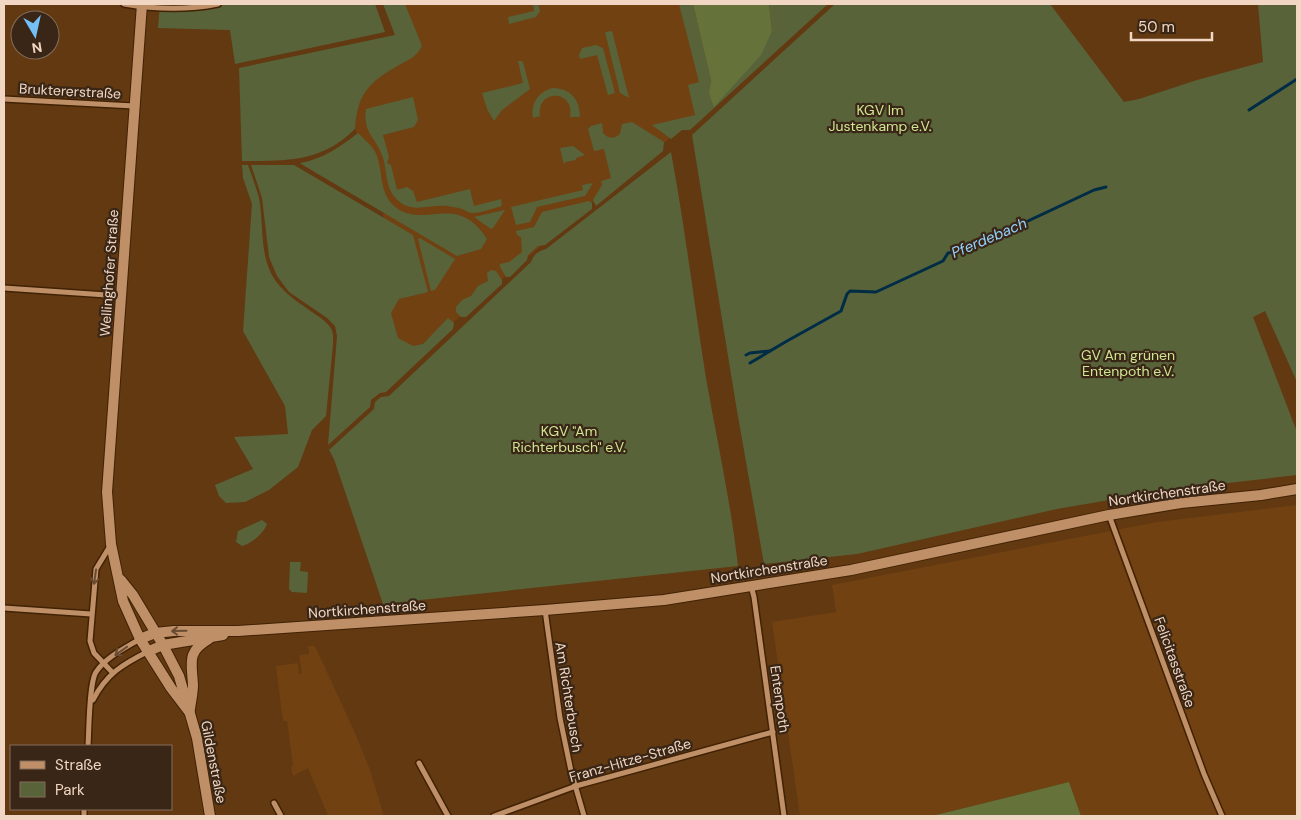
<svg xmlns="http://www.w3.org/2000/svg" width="1301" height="820" font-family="'DM Sans',sans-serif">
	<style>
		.built { fill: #714111 }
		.green { fill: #58633a }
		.forest { fill: #65733b }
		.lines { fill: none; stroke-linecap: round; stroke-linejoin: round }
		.stream { stroke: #012c46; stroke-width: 3 }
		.street-casing { stroke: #412204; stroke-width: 8 }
		.secondary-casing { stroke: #412204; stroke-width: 12 }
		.street { stroke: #bf8f68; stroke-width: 5 }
		.secondary { stroke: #bf8f68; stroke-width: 10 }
		.oneway { stroke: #684b33 }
		.labels { text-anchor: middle; stroke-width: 4.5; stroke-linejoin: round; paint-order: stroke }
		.street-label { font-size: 14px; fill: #f1d7c3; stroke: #392616 }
		.park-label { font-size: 14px; fill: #cfe692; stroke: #392616 }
		.water-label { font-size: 15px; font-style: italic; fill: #95d2fe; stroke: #392616 }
	</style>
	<rect width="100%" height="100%" fill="#623911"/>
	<g class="built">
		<path d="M399 4H693L714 101 523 261 398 371 384 301 383 203 358 139 352 116 363 85 407 48Z"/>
		<path d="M1297 505V816H1081L1069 782 931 816H800L772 622 836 612 832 585 1157 522Z"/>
		<path d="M308 646H315L355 733 369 767 384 816H326L327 813 308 768 293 776 291 767 293 766 287 721H283L276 666 298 663 299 674H302L299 655 309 654Z"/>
	</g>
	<g class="green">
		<path d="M160 4H375L385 32 235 64 230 30 158 28Z"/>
		<path d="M383 4H405L422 46C416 57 410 59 399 65 369 82 357 94 355 129 322 162 287 161 242 161L239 68 395 35Z"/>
		<path d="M533 4H538L540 11 536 17 509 24 508 17 534 11Z"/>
		<path d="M679 4H693L711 81 709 93 772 31 769 4H828L690 130H682L671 139 652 125 695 115 688 85 699 82Z"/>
		<path d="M835 4H1050L1124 102 1139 99 1197 80 1263 62 1258 4H1297V382L1265 311 1253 317 1297 432V475L1167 490 1057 509 857 554 764 564 736 405 692 135Z"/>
		<path d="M612 31 629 98 620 93 605 32Z"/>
		<path d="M596 45 603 48 615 93 608 95 597 55 580 59 579 55 582 48Z"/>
		<path d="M518 61H521L523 62 530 89 502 110 494 121 487 109 482 93 523 83Z"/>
		<path d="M552 88C570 88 580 99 580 117H570C575 89 536 89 540 116L533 118C531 102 538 93 552 88Z"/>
		<path d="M413 97 418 120 414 127 383 135 389 157 387 163 391 165 397 190 407 187 413 191 417 202 470 189 474 206 501 199 502 206C493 208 482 213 472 213 469 213 465 210 462 209 457 207 451 207 447 206 426 204 409 216 393 195 385 184 387 167 382 155 374 135 363 133 366 109Z"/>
		<path d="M632 122 664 142 663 151 596 206 593 200 602 185 601 181 611 178 604 149 594 151 588 129 591 126 602 123 603 133C608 139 614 139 620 134L622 124Z"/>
		<path d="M358 133C363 138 370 144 374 150 385 168 376 194 398 209 427 228 457 192 487 239L481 249 457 256 301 164 300 163C323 159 340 147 358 133Z"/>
		<path d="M573 146 585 155 576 158V160L565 162 564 165 560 148Z"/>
		<path d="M671 152C685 227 694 303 706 378 717 441 731 503 738 566L383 604 334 459 329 450 374 409 375 402 381 397 389 396 531 262C534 254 538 251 546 249Z"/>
		<path d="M242 165H248C252 176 256 187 259 198 264 224 259 257 275 280 285 294 298 302 312 312 318 316 326 321 330 327 334 332 333 339 333 345L326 416 312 430 298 467 269 490 245 502 226 503 219 496 215 485 253 469 234 437 288 434 285 406 243 331 252 204 243 178Z"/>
		<path d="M251 165H294L413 235 428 292 399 299 391 313 398 338 413 346 423 344 448 318 454 323 453 329 386 392 380 393 371 400 370 407 328 445 337 336 335 326 327 318 289 292 277 276 269 257 262 198Z"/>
		<path d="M593 183 585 196 537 207 530 222 516 225 511 207 583 190 582 185Z"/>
		<path d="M589 201 592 203V209L545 245 538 246 528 255 527 260 510 277H506L500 267V264L509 262 522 252 521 237 517 235 516 231 534 227 542 212Z"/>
		<path d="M505 210 493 228 491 229 474 217Z"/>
		<path d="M420 238 455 259 435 290 431 291 418 239Z"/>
		<path d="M491 270 496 271 502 280V284L466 317H461L456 312V307L462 300 471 296 478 286 488 281 487 273Z"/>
		<path d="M262 520 267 524C263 534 252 543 242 546L236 542 238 531Z"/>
		<path d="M290 562H301L300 571 308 572 307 593 292 592 289 589Z"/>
	</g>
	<g class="forest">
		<path d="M693 4H769L772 31 761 55 714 107 709 93 711 81Z"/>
		<path d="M1069 782 1081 816H931L944 813Z"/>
	</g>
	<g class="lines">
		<g class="stream">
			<path d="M1249 110 1297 79"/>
			<path d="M746 355 750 353 770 351"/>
			<path d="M750 363 787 341 841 311 847 294 850 291 876 292 943 261 948 253 966 250 1094 190 1106 187"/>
		</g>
		<defs>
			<g id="street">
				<path d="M124 4C154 9 188 10 218 4"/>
				<path d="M4 99 134 106"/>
				<path d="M4 288 121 296"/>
				<path d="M1109 515 1204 774 1222 816"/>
				<path d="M110 546 96 569 90 641 94 653 112 672"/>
				<path d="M751 586 754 597 784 816"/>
				<path d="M4 608 91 614"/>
				<path d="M545 610 560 718 571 771 584 816"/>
				<path d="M93 700C106 674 123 664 149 651"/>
				<path d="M88 746C89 731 89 683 96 672 106 657 125 648 140 639"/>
				<path d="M419 763 448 816"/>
				<path d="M274 803 281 816"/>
				<path d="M84 816V809"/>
				<path d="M494 816 576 786 773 732"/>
			</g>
			<g id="secondary">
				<path d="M142 4 107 492 111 544 123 601 140 639 171 688 190 713"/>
				<path d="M121 580 133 595 163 645 179 676 197 738 210 816"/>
				<path d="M140 639 155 633 174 631H238L312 626 545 610 664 600 851 570 1109 515 1181 503 1261 495 1297 489"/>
				<path d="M149 651 163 645 223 635"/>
				<path d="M190 709C191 701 193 693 193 685 192 663 186 652 209 639"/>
			</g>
		</defs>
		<use href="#street" class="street-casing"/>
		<use href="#secondary" class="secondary-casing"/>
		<use href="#street" class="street"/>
		<use href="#secondary" class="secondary"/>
	</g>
	<defs><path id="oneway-shaft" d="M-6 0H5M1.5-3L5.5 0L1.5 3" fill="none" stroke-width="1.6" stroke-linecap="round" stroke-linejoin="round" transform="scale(1.25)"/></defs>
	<g class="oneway">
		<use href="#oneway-shaft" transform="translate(95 577) rotate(98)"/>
		<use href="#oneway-shaft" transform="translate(179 631) rotate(179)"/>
		<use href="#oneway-shaft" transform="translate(121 651) rotate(145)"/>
	</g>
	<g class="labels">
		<g class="street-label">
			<text transform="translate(70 91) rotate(3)" y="5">Bruktererstraße</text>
			<text transform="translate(109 273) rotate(-86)" y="5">Wellinghofer Straße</text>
			<text transform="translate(1167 493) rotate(-8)" y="5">Nortkirchenstraße</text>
			<text transform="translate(769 569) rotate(-9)" y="5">Nortkirchenstraße</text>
			<text transform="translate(367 609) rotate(-4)" y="5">Nortkirchenstraße</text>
			<text transform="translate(1175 662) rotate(70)" y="5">Felicitasstraße</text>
			<text transform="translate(569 697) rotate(81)" y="5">Am Richterbusch</text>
			<text transform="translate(780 699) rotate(82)" y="5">Entenpoth</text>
			<text transform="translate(630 760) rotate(-16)" y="5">Franz-Hitze-Straße</text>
			<text transform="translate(214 762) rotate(79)" y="5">Gildenstraße</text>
		</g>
		<g class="park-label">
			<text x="880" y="115">KGV Im<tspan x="880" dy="16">Justenkamp e.V.</tspan></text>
			<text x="1128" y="360">GV Am grünen<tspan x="1128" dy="16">Entenpoth e.V.</tspan></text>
			<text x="569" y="436">KGV "Am<tspan x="569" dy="16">Richterbusch" e.V.</tspan></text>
		</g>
		<g class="water-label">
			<text transform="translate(989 238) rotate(-23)" y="5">Pferdebach</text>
		</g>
	</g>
	<rect width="1301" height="820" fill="none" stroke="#f1d7c3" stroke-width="10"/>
	<rect x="10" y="745" width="162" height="65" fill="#392616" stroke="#836d5b"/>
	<rect x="20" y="761" width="25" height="8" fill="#bf8f68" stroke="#836d5b"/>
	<text x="55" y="770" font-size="15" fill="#f1d7c3">Straße</text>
	<rect x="20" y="782" width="25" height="15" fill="#58633a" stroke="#836d5b"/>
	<text x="55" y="795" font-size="15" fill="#f1d7c3">Park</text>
	<g transform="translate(35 35) rotate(171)"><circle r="24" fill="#392616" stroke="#836d5b"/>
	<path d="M0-4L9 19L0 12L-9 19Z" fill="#74c0f6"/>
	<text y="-8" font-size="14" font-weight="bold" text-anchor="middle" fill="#f1d7c3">N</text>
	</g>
	<path d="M1131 32v8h81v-8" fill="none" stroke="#f1d7c3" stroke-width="2.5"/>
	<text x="1138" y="32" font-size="15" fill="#f1d7c3" stroke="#392616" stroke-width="4" paint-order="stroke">50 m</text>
</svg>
